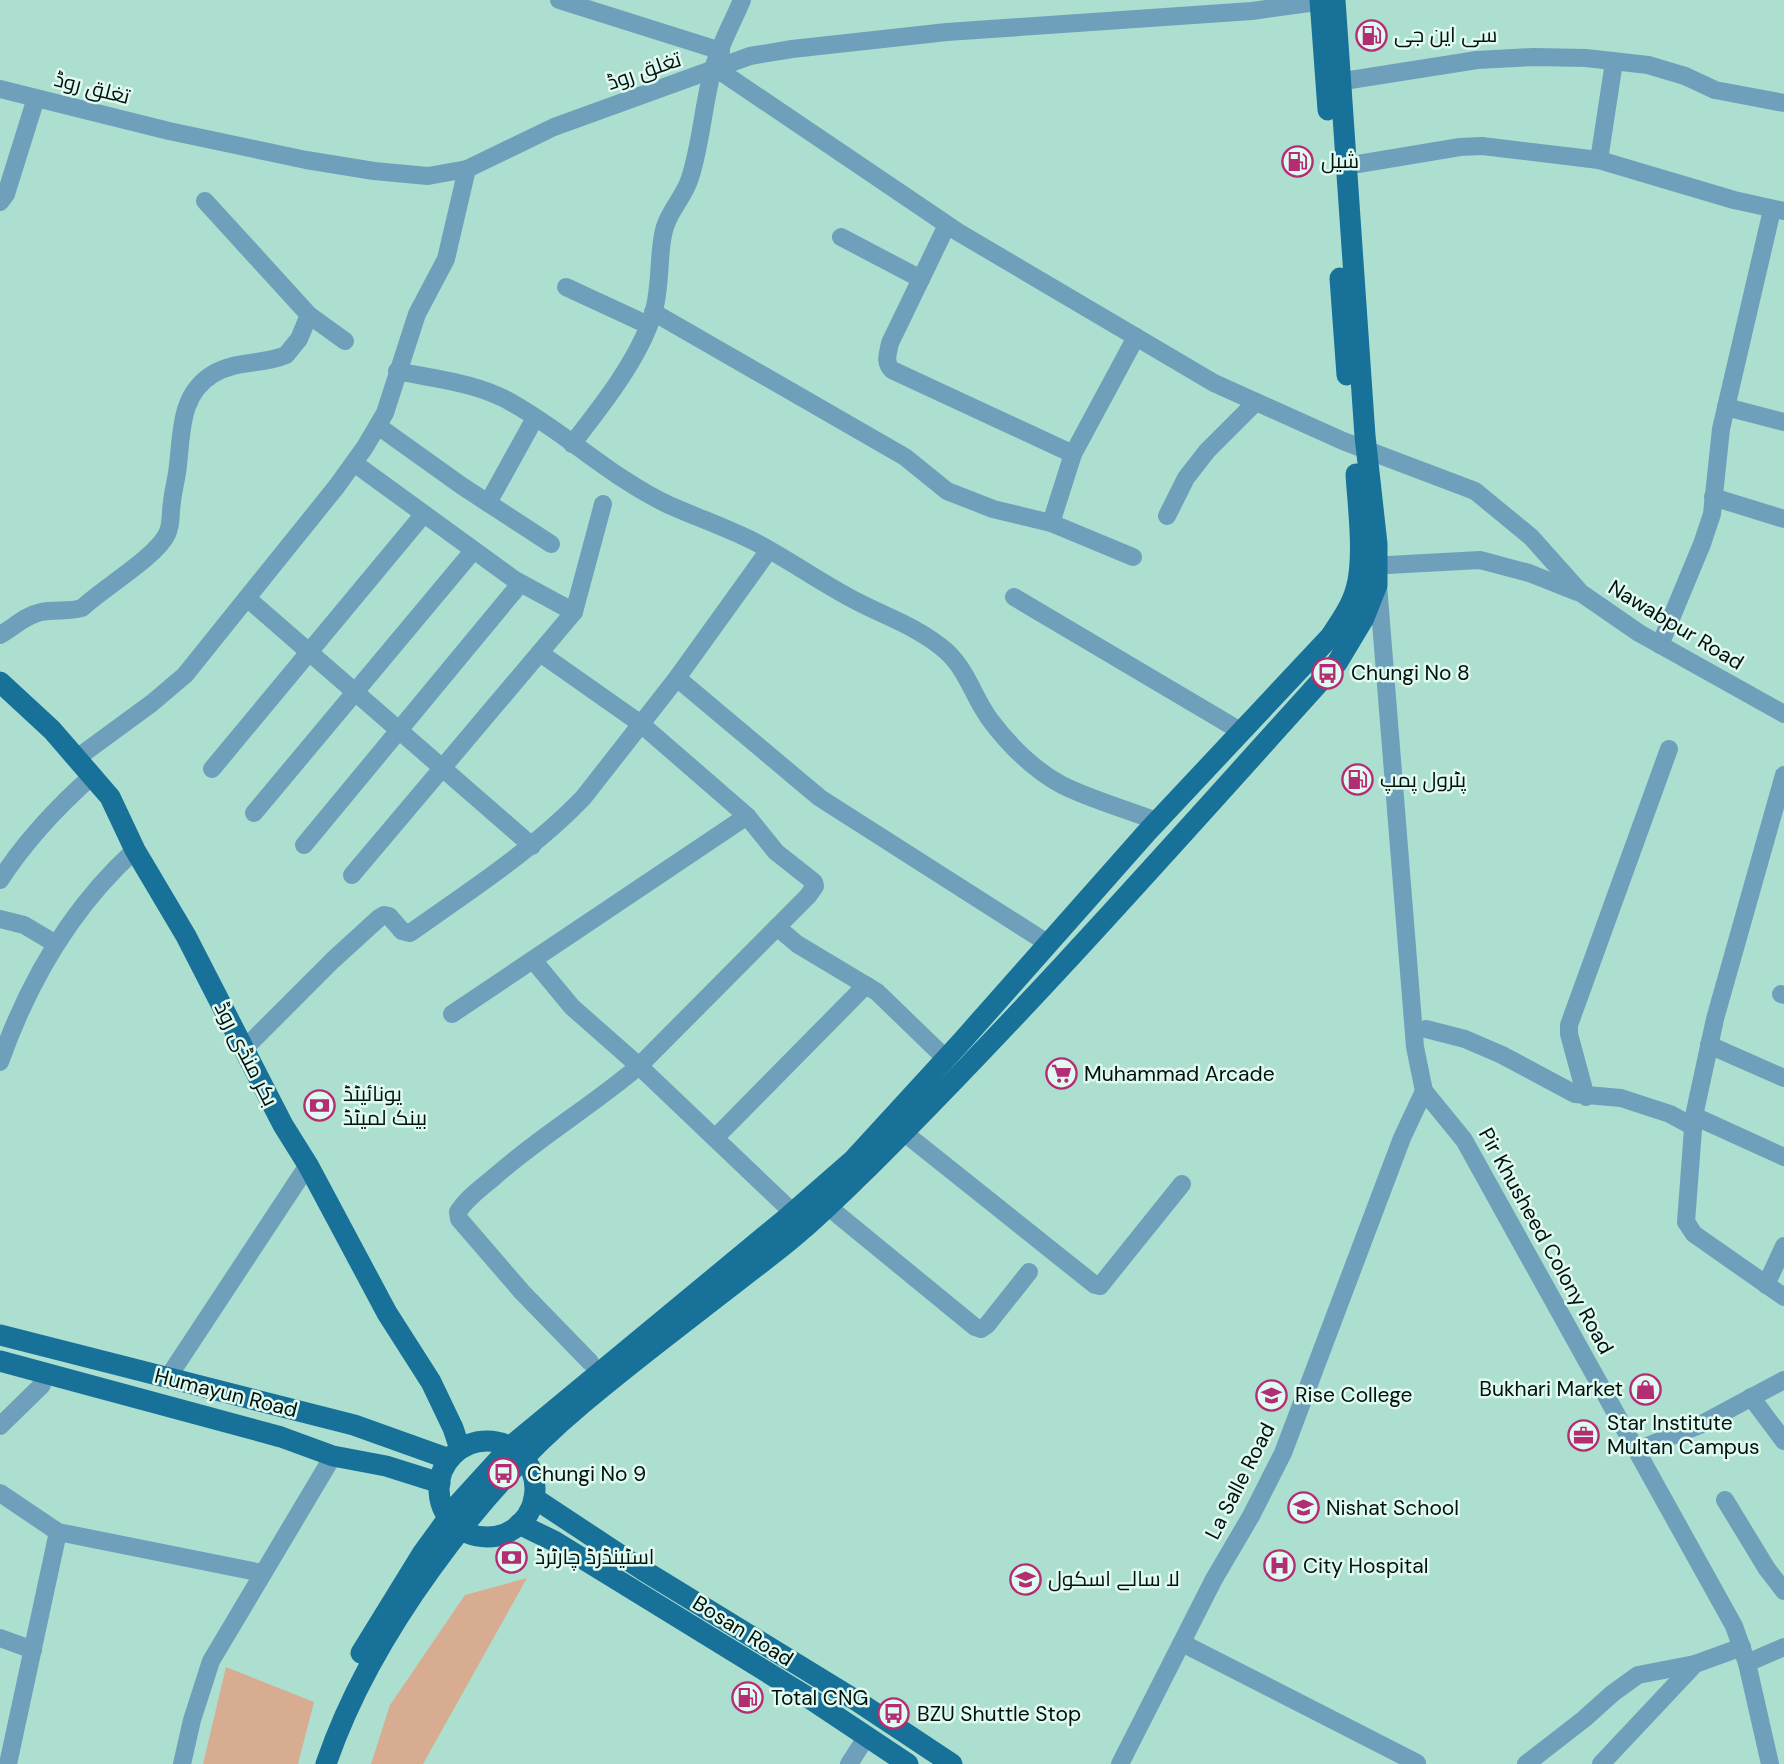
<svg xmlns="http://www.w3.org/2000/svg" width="1784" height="1764" font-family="'DM Sans',Cairo,sans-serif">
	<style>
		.green { fill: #d7ac91 }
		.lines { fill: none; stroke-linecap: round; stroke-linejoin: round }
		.minor { stroke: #6fa0bb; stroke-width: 18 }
		.major { stroke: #187199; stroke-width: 21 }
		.major-bridge { stroke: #187199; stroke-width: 21 }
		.labels { text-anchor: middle; stroke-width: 5; stroke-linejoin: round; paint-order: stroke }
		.poi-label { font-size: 21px; fill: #01110c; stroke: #e0f9f1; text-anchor: start }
		.street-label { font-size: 21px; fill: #01110c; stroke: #e0f9f1 }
	</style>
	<rect width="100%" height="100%" fill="#acdfcf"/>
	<g class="green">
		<path d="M527 1578 423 1764H371L390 1705 465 1595Z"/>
		<path d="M226 1667 314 1702 298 1764H203Z"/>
	</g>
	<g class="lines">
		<g class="minor">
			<path d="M559 0 721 51"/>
			<path d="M717 69 958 232 1214 383 1343 441 1475 491 1531 537 1581 593 1639 633 1784 714"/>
			<path d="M1350 80 1477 60 1533 57 1586 58 1648 65 1685 76 1715 90 1784 103"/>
			<path d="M0 89 169 131 306 160 374 171 428 176 467 169 554 127 750 56 792 49 947 32 1252 11 1331 0"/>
			<path d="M1599 160 1614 62"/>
			<path d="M1358 164 1460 147 1482 146 1599 160 1734 200 1784 211"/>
			<path d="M205 201 309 315 345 341"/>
			<path d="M0 202 6 194 36 98"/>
			<path d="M947 225 890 343C888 354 884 362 892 370L1073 454"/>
			<path d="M841 237 921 279"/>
			<path d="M566 287 648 325"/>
			<path d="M653 312 905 457 947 491 993 509 1051 523 1133 557"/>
			<path d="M397 371C436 379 479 383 514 404 567 434 613 479 669 505 698 518 728 528 757 543 791 561 823 584 858 602 887 617 920 628 946 651 968 671 974 699 991 721 1009 745 1035 771 1062 785 1090 799 1122 808 1151 819"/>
			<path d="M1726 407 1784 422"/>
			<path d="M378 426 462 486 551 544"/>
			<path d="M572 444C601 407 639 359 653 314 661 288 658 260 663 235 666 214 684 198 690 178 701 144 703 107 712 73 718 48 732 24 742 0"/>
			<path d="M354 463 515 580 574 612"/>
			<path d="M1713 497 1784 519"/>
			<path d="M488 503 535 418"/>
			<path d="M1167 516 1186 478 1207 451 1256 402"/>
			<path d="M1051 523 1073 454 1136 337"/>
			<path d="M1388 565 1480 560 1529 573 1577 592"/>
			<path d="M1378 585 1415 1047 1424 1091 1464 1140 1734 1626 1747 1663 1770 1764"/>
			<path d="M1014 597 1237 729"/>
			<path d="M247 598 532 846"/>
			<path d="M0 635C14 627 26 615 41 612 55 609 69 612 82 608 103 588 156 557 167 534 172 524 170 513 172 502 173 490 177 478 178 465 182 431 180 394 213 374 236 360 263 365 286 355L299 339 309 315"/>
			<path d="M1660 645 1702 544 1712 514 1721 429 1772 210"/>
			<path d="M540 653 641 724 747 816 776 852 814 882 815 886 808 896 639 1066C592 1106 539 1137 493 1178 481 1188 466 1199 458 1212L459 1219 522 1292 590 1362"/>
			<path d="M677 678 820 798 1041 939"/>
			<path d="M77 758 152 703 185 675 337 486 365 447 385 413 417 314 446 259 467 169"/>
			<path d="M212 769 423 515"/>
			<path d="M1784 775 1715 1019 1694 1116 1686 1222 1694 1234 1784 1297"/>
			<path d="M254 813 473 551"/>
			<path d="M304 845 520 584"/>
			<path d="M352 875 574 612 603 504"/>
			<path d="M0 880C26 840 56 808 92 776"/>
			<path d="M0 919 24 925 56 944"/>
			<path d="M777 927 797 944 877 992 939 1052"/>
			<path d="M533 960 572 1007 639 1066 785 1205"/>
			<path d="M1781 994 1784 995"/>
			<path d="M452 1014 747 816"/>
			<path d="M1426 1029 1465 1039 1502 1055 1575 1094 1621 1098 1670 1114 1694 1127"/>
			<path d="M1709 1045 1784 1078"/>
			<path d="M244 1049 333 960 379 918 384 915 389 916 402 931 410 933C469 891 532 851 583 798L677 678 769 550"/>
			<path d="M0 1062C28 983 72 907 135 850"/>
			<path d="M1586 1097 1569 1034V1025L1669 749"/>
			<path d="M1694 1116 1784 1157"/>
			<path d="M715 1138 866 985"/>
			<path d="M912 1139 1095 1285 1100 1286 1182 1184"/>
			<path d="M837 1214 975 1327 981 1329 987 1325 1029 1272"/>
			<path d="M1766 1285 1784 1246"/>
			<path d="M167 1379 308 1165"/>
			<path d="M1751 1397 1784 1441"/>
			<path d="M0 1426 42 1385"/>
			<path d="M1637 1450 1700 1425 1784 1380"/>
			<path d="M0 1493 58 1532 262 1573"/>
			<path d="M1725 1500 1767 1569 1784 1591"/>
			<path d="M0 1638 33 1650"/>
			<path d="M1182 1643 1417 1763"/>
			<path d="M1747 1663 1784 1647"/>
			<path d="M8 1764 58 1532"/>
			<path d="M182 1764 192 1720 211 1661 333 1456"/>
			<path d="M849 1764 867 1736"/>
			<path d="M1120 1764 1214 1579 1251 1516 1283 1453 1402 1138 1424 1091"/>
			<path d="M1526 1764 1584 1719 1613 1693 1638 1675 1695 1664"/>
			<path d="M1601 1764 1695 1664 1742 1647"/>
		</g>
		<g class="major">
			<path d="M0 682 52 730 110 797 135 850 186 936 283 1125 308 1165 387 1313 431 1382 453 1428 460 1449"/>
			<path d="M0 1335 354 1425 449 1459"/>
			<path d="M0 1361 281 1437 333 1456 386 1466 440 1483"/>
			<circle cx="487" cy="1489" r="48"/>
			<path d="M534 1498 643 1570 857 1701 952 1764"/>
			<path d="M519 1524 554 1541 809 1698 908 1764"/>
		</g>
		<g class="major-bridge">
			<path d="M1320 0 1328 110"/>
			<path d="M1340 278 1347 375"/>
			<path d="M361 1653 422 1554 459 1503 511 1446 789 1216 852 1161 963 1040 1148 831 1330 637C1340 622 1351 607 1356 589 1365 558 1358 507 1356 474"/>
			<path d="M326 1764C370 1635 478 1491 582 1404 634 1360 689 1319 743 1277 762 1262 783 1247 802 1230 825 1210 846 1189 868 1168 1031 1006 1183 833 1337 663L1364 618 1377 585V544L1365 436 1335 0"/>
		</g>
	</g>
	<defs>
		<symbol id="fuel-ring" viewBox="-11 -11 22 22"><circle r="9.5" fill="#e0f9f1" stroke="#b22d72" stroke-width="1.5"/><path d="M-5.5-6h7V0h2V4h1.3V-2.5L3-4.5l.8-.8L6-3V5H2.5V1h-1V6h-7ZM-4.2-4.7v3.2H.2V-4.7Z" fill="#b22d72"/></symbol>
		<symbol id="bus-ring" viewBox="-11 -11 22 22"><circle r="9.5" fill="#e0f9f1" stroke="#b22d72" stroke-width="1.5"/><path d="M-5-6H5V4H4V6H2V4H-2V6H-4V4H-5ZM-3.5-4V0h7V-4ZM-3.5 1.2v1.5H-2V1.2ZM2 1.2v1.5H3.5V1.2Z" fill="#b22d72"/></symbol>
		<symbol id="supermarket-ring" viewBox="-11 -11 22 22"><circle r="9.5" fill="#e0f9f1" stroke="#b22d72" stroke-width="1.5"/><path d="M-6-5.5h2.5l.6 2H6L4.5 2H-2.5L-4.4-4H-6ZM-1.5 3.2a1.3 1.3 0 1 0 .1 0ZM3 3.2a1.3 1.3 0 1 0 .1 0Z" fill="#b22d72"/></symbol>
		<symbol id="bank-ring" viewBox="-11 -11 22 22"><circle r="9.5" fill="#e0f9f1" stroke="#b22d72" stroke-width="1.5"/><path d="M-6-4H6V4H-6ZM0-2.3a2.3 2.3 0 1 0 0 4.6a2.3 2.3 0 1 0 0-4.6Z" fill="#b22d72"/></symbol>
		<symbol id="shop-ring" viewBox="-11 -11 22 22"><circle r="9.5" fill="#e0f9f1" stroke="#b22d72" stroke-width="1.5"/><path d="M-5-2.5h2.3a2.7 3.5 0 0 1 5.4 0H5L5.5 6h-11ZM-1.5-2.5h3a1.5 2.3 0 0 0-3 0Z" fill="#b22d72"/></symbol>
		<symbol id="school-ring" viewBox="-11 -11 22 22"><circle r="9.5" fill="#e0f9f1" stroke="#b22d72" stroke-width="1.5"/><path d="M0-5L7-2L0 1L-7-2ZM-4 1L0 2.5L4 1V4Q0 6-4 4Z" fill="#b22d72"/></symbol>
		<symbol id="office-ring" viewBox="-11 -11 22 22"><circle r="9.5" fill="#e0f9f1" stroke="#b22d72" stroke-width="1.5"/><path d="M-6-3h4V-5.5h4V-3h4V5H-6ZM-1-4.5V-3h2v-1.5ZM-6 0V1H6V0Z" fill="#b22d72"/></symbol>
		<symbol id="hospital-ring" viewBox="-11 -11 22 22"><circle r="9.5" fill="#e0f9f1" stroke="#b22d72" stroke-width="1.5"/><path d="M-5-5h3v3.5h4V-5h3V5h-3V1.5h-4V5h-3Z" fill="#b22d72"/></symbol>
	</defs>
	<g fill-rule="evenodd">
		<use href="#fuel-ring" x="1354" y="18" width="35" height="35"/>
		<use href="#fuel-ring" x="1280" y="144" width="35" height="35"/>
		<use href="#bus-ring" x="1310" y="656" width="35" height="35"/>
		<use href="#fuel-ring" x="1340" y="762" width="35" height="35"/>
		<use href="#supermarket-ring" x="1044" y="1056" width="35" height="35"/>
		<use href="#bank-ring" x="302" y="1088" width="35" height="35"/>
		<use href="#shop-ring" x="1628" y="1372" width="35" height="35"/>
		<use href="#school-ring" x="1254" y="1378" width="35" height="35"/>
		<use href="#office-ring" x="1566" y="1418" width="35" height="35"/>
		<use href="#bus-ring" x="486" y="1456" width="35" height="35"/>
		<use href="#school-ring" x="1286" y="1490" width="35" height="35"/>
		<use href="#bank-ring" x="494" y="1540" width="35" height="35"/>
		<use href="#hospital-ring" x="1262" y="1548" width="35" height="35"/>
		<use href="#school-ring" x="1008" y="1562" width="35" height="35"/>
		<use href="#fuel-ring" x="730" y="1680" width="35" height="35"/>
		<use href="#bus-ring" x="876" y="1696" width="35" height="35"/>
	</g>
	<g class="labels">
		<g class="poi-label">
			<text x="1394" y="42">سی این جی</text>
			<text x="1321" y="168">شیل</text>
			<text x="1351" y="680">Chungi No 8</text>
			<text x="1380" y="787">پٹرول پمپ</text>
			<text x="1084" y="1081">Muhammad Arcade</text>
			<text x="343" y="1101">یونائیٹڈ<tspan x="343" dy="24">بینک لمیٹڈ</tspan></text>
			<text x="1623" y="1396" text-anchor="end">Bukhari Market</text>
			<text x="1295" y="1402">Rise College</text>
			<text x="1607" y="1430">Star Institute<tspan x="1607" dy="24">Multan Campus</tspan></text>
			<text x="527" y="1481">Chungi No 9</text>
			<text x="1326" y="1515">Nishat School</text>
			<text x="535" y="1564">اسٹینڈرڈ چارٹرڈ</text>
			<text x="1303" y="1573">City Hospital</text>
			<text x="1048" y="1586">لا سالے اسکول</text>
			<text x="771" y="1705">Total CNG</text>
			<text x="917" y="1721">BZU Shuttle Stop</text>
		</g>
		<g class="street-label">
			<text transform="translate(644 71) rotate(-19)" y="7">تغلق روڈ</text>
			<text transform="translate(92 88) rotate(14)" y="7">تغلق روڈ</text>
			<text transform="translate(1676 625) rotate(31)" y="7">Nawabpur Road</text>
			<text transform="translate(246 1054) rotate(63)" y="7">بکر منڈی روڈ</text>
			<text transform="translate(1546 1241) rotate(61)" y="7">Pir Khusheed Colony Road</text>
			<text transform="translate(226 1393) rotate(14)" y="7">Humayun Road</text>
			<text transform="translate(1240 1481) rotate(-63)" y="7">La Salle Road</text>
			<text transform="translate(743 1631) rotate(32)" y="7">Bosan Road</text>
		</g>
	</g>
</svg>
